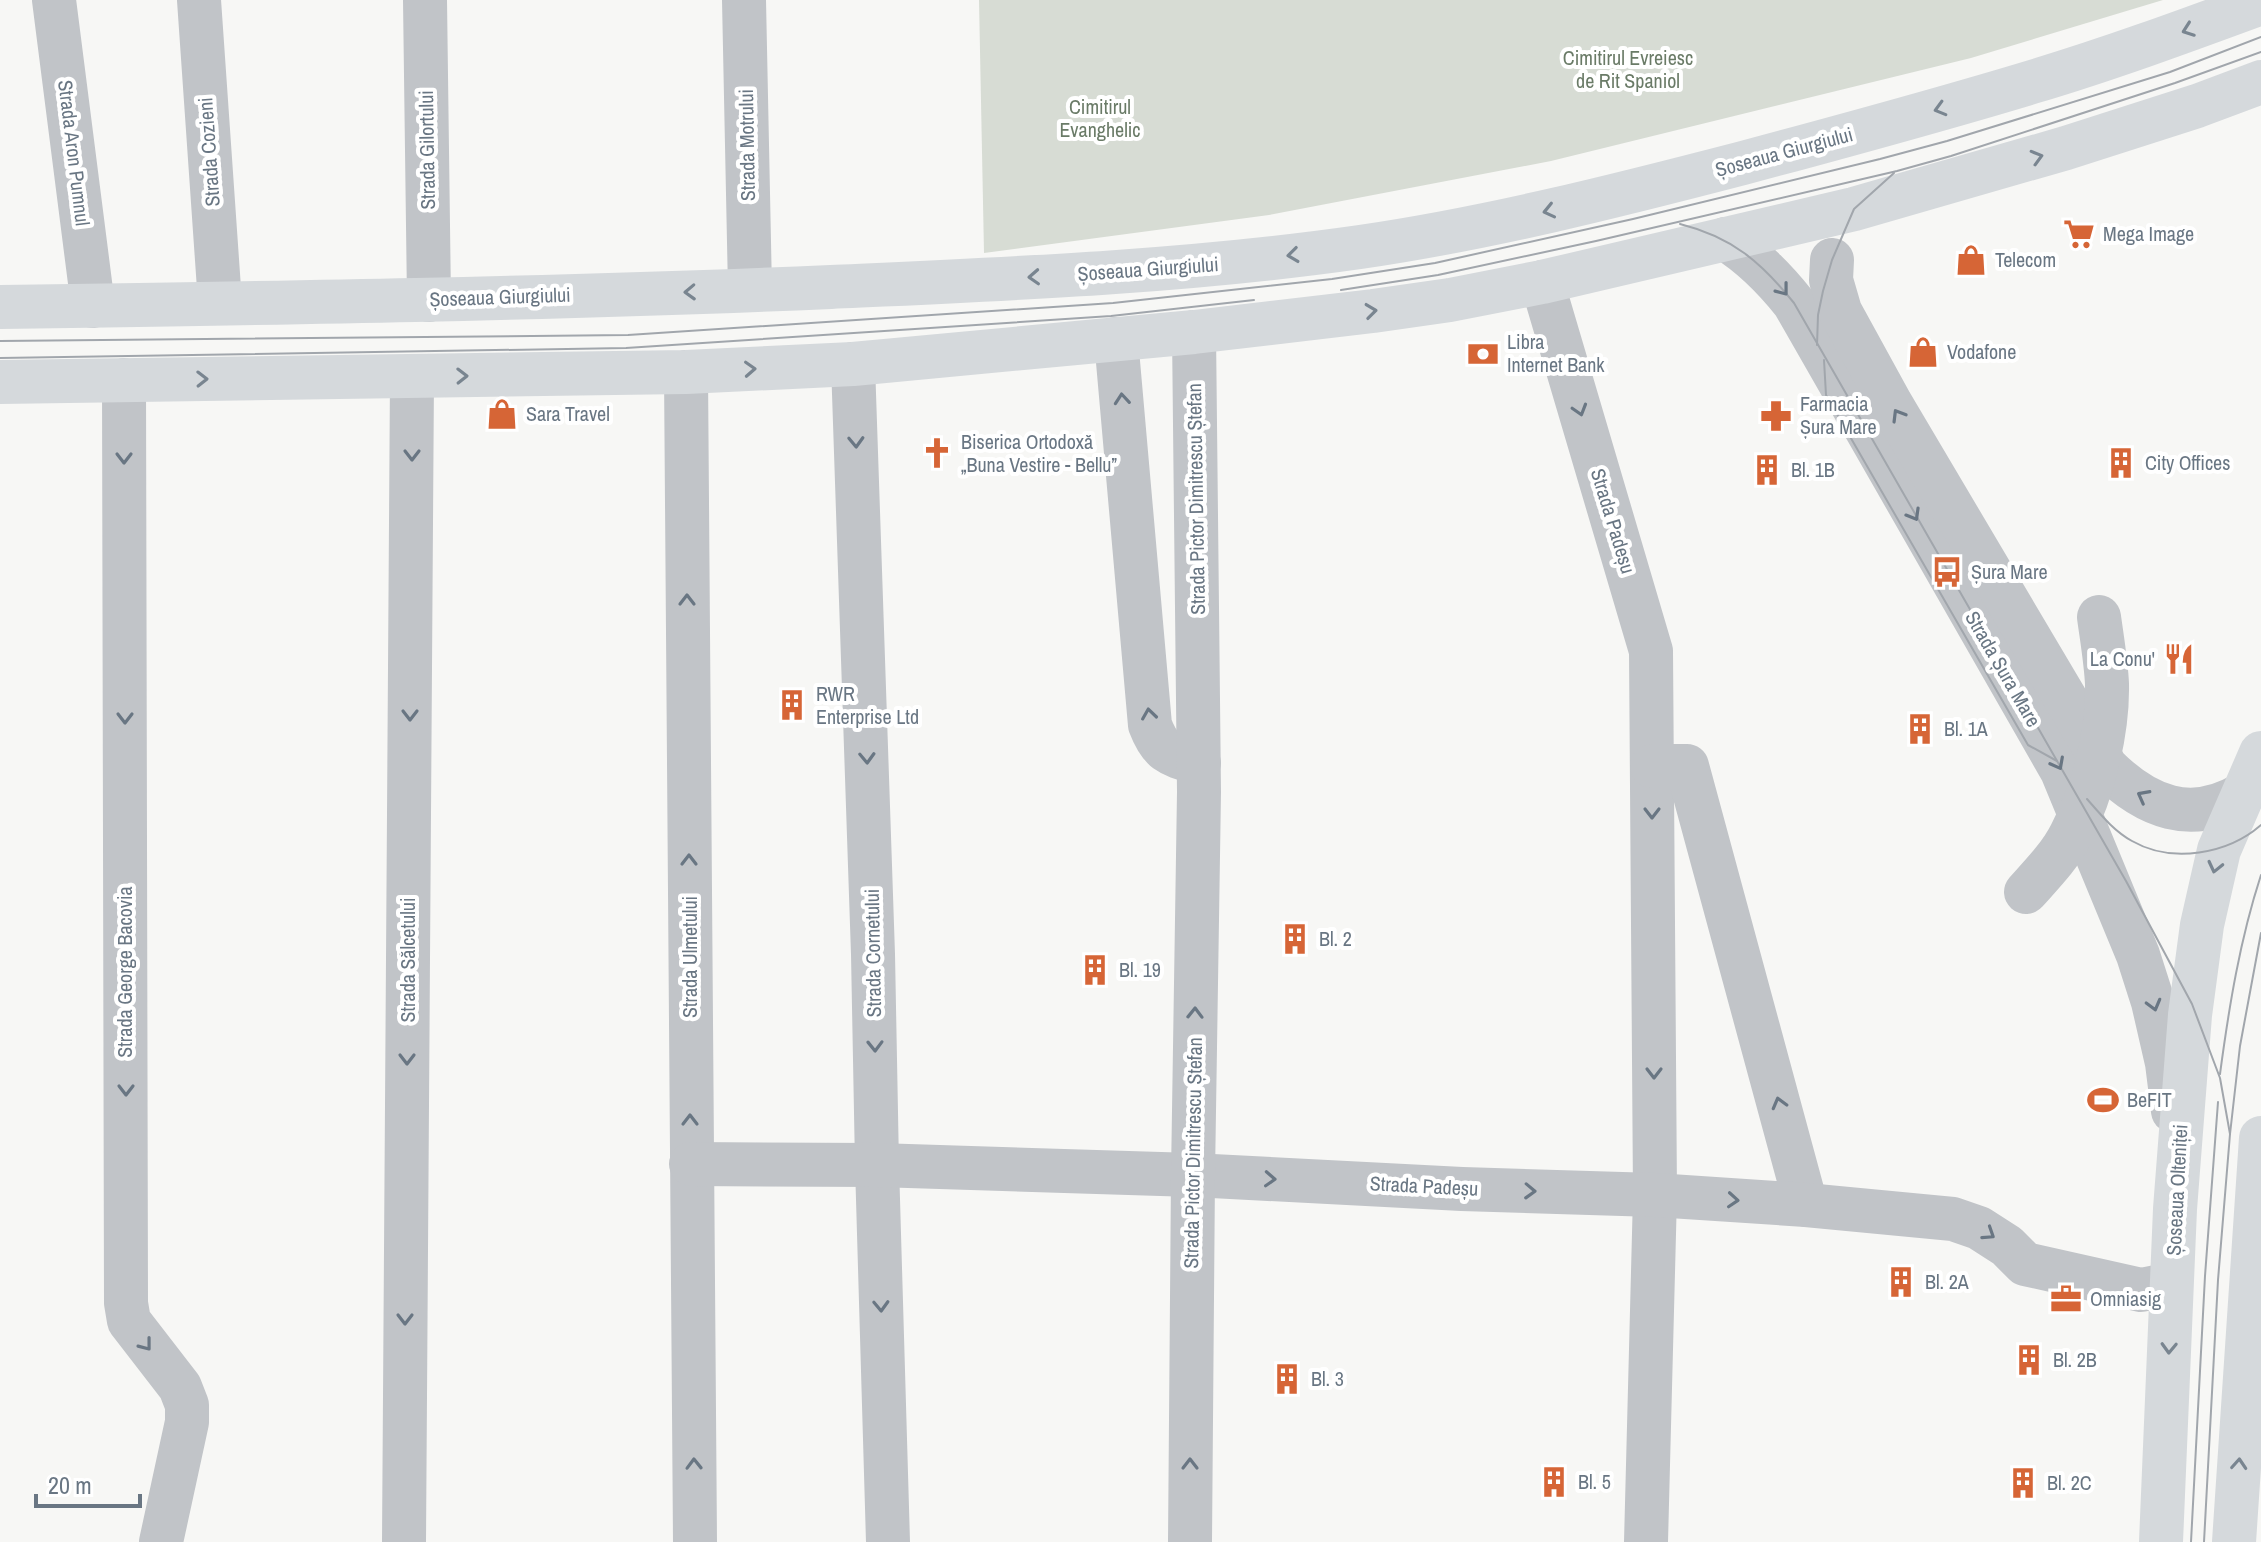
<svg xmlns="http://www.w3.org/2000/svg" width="2261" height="1542" font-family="'Archivo Narrow',sans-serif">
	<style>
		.green { fill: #d7dcd4 }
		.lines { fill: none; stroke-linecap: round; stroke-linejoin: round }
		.minor { stroke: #c1c4c8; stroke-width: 44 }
		.major { stroke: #d5d9dc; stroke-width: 44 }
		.tram { stroke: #a1a6ac; stroke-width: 2 }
		.oneway { stroke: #798590 }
		.oneway2 { stroke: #697683 }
		.labels { text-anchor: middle; stroke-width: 8; stroke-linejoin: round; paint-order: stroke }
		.park-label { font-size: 20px; fill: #6a7b67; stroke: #fff }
		.street-label { font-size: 20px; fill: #697683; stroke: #fff }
		.poi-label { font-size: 20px; fill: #697683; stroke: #fff; text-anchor: start }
	</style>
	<rect width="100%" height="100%" fill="#f7f7f5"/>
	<path class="green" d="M979 0H2163L1971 58 1551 161 1269 215 984 253Z"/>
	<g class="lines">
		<g class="minor">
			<path d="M54 0 93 306"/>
			<path d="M199 0 220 303"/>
			<path d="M425 0 429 300"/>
			<path d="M744 0 750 290"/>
			<path d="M1725 239C1753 256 1774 278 1794 303L2062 771 2138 955 2153 1002 2167 1063 2173 1111"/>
			<path d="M1832 260 1831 280 1840 311 1891 404 2106 767C2146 807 2191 825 2243 794"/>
			<path d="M1542 282 1651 651 1655 1195 1646 1542"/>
			<path d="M1116 339 1150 725C1161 754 1171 755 1199 763"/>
			<path d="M853 364 873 954 877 1165 888 1542"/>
			<path d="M686 372 695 1542"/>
			<path d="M124 380 126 1303 129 1321 180 1387 187 1405V1422L161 1542"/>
			<path d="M1652 766H1687L1806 1205"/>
			<path d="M2026 892C2042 874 2060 856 2071 834 2093 792 2108 732 2107 684 2106 662 2102 639 2099 617"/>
			<path d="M691 1164 877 1165 1193 1175 1462 1189 1655 1195 1806 1205 1953 1219 1979 1228 2007 1246 2025 1264 2141 1290 2171 1284"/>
			<path d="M404 1542 412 377"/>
			<path d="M1190 1542 1193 1175 1199 792 1194 332"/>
		</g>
		<g class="major">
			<path d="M0 307C277 303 554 299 831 287 1007 279 1185 272 1360 247 1490 228 1616 196 1743 163 1840 137 1936 111 2032 82 2109 59 2185 31 2261 3"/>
			<path d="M0 382 686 372 853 364 1194 332 1373 311 1450 300 1542 282 1854 209 2066 148 2197 106 2261 82"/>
			<path d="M2161 1542 2175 1209 2190 1015 2202 925 2219 850 2261 753"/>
			<path d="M2234 1542 2261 1138"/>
		</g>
		<g class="tram">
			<path d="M1680 224C1732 237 1761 262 1794 303L2126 881 2192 1004 2220 1078 2230 1134"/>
			<path d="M1341 290 1438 275 1596 241 1897 171 1951 156 2175 83 2261 52"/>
			<path d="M0 341 628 335 1113 303 1332 279 1435 263 1633 219 1880 159 1947 141 2170 72 2261 37"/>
			<path d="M1817 345 1818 315 1823 291 1832 260 1854 209 1894 173"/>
			<path d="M0 358 626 348 1111 316 1254 300"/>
			<path d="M1824 360 1826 395 2028 745 2057 761"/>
			<path d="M2087 799C2101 815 2114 831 2132 841 2172 864 2228 854 2261 825"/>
			<path d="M2220 1074C2229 1007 2240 939 2261 875"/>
			<path d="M2191 1542 2205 1276 2218 1102"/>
			<path d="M2204 1542 2218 1280 2230 1134 2240 1046 2261 933"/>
		</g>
	</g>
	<defs><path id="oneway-chevron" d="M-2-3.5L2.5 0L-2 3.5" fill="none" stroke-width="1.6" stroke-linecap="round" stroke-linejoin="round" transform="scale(2)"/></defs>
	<g class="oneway">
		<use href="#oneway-chevron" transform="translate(2188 30) rotate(160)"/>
		<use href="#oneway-chevron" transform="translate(1940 109) rotate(164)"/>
		<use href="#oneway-chevron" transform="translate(2037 157) rotate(-16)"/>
		<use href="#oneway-chevron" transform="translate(1549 211) rotate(167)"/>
		<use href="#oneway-chevron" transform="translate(1293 255) rotate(173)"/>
		<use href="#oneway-chevron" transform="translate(1034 277) rotate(177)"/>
		<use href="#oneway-chevron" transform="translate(690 292) rotate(178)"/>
		<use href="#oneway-chevron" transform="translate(1371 311) rotate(-7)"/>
		<use href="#oneway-chevron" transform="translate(750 369) rotate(-3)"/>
		<use href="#oneway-chevron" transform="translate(462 376) rotate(-1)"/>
		<use href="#oneway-chevron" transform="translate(202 379) rotate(-1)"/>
		<use href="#oneway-chevron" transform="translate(2215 867) rotate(103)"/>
		<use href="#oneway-chevron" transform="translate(2169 1348) rotate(92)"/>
		<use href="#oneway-chevron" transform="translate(2239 1464) rotate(-86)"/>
	</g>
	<g class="oneway2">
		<use href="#oneway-chevron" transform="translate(1783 290) rotate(52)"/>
		<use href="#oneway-chevron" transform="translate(1122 399) rotate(-95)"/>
		<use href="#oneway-chevron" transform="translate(1580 410) rotate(73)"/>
		<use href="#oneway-chevron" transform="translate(1898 415) rotate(-121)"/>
		<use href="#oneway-chevron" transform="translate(856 442) rotate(88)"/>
		<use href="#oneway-chevron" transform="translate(412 455) rotate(90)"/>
		<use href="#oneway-chevron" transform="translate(124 458) rotate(90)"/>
		<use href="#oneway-chevron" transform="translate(1914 515) rotate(60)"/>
		<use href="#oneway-chevron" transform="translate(687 600) rotate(-90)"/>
		<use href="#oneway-chevron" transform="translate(1149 714) rotate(-98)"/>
		<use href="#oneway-chevron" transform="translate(410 715) rotate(90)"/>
		<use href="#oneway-chevron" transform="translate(125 718) rotate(90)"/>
		<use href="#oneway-chevron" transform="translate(867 758) rotate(88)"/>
		<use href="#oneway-chevron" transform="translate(2058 764) rotate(62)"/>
		<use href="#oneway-chevron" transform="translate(2143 796) rotate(-152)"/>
		<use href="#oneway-chevron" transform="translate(1652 813) rotate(90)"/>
		<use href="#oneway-chevron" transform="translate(689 860) rotate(-90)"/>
		<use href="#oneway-chevron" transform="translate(2154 1005) rotate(75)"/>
		<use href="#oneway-chevron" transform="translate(1195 1013) rotate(-89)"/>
		<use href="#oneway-chevron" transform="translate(875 1046) rotate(89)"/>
		<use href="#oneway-chevron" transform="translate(407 1059) rotate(90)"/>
		<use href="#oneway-chevron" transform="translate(1654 1073) rotate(90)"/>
		<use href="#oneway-chevron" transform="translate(126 1090) rotate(90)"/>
		<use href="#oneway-chevron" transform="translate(1779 1103) rotate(-105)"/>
		<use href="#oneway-chevron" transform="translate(690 1120) rotate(-90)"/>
		<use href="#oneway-chevron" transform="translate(1270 1179) rotate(3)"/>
		<use href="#oneway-chevron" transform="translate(1530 1191) rotate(2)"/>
		<use href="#oneway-chevron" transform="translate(1733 1200) rotate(4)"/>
		<use href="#oneway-chevron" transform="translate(1989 1234) rotate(33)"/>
		<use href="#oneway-chevron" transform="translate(881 1306) rotate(88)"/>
		<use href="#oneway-chevron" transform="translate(405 1319) rotate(90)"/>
		<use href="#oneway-chevron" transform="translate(146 1345) rotate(52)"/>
		<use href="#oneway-chevron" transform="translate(694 1464) rotate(-91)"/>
		<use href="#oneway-chevron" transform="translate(1190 1464) rotate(-90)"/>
	</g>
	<defs>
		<symbol id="supermarket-bare" viewBox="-9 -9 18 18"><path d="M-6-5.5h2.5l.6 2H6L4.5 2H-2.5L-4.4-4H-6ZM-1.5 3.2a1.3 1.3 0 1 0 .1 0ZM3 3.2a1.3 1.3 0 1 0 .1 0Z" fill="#d66536" stroke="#fff" stroke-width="2.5" paint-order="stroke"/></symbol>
		<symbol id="shop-bare" viewBox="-9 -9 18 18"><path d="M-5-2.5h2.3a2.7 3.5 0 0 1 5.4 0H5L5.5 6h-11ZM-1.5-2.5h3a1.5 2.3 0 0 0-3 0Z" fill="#d66536" stroke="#fff" stroke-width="2.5" paint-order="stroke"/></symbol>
		<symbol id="bank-bare" viewBox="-9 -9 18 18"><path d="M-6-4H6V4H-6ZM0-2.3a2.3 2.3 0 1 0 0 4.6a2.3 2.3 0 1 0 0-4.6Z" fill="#d66536" stroke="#fff" stroke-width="2.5" paint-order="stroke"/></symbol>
		<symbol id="pharmacy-bare" viewBox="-9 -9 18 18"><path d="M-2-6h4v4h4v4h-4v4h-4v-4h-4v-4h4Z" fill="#d66536" stroke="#fff" stroke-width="2.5" paint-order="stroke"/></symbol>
		<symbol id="church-bare" viewBox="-9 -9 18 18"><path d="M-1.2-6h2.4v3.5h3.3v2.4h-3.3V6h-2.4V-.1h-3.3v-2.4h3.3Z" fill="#d66536" stroke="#fff" stroke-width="2.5" paint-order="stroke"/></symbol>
		<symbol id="building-bare" viewBox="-9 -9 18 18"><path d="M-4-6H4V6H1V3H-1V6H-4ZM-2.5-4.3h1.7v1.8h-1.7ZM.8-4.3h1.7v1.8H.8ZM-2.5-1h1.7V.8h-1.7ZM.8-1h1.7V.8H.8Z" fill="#d66536" stroke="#fff" stroke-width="2.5" paint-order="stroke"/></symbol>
		<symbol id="bus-bare" viewBox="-9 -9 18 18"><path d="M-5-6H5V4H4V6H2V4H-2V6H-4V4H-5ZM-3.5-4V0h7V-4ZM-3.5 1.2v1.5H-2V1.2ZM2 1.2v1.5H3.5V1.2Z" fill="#d66536" stroke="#fff" stroke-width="2.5" paint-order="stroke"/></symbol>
		<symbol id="restaurant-bare" viewBox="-9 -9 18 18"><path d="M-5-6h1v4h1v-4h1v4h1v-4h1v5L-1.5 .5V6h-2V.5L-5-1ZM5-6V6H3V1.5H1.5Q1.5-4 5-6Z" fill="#d66536" stroke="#fff" stroke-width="2.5" paint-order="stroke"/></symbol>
		<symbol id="stadium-bare" viewBox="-9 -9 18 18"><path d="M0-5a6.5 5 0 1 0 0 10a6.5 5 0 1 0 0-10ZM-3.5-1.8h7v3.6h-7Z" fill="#d66536" stroke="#fff" stroke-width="2.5" paint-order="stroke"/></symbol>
		<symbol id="office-bare" viewBox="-9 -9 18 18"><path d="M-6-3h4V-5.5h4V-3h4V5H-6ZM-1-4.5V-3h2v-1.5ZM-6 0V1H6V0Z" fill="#d66536" stroke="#fff" stroke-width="2.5" paint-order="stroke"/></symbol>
	</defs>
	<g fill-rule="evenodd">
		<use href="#supermarket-bare" x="2057" y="212" width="44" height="44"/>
		<use href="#shop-bare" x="1949" y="238" width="44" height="44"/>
		<use href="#shop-bare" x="1901" y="330" width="44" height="44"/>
		<use href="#bank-bare" x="1461" y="332" width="44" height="44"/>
		<use href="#shop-bare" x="480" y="392" width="44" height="44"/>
		<use href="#pharmacy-bare" x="1754" y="394" width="44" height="44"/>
		<use href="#church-bare" x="915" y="431" width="44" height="44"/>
		<use href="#building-bare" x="2099" y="441" width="44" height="44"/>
		<use href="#building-bare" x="1745" y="448" width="44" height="44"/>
		<use href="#bus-bare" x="1925" y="550" width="44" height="44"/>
		<use href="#restaurant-bare" x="2157" y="637" width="44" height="44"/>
		<use href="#building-bare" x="770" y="683" width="44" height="44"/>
		<use href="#building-bare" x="1898" y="707" width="44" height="44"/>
		<use href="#building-bare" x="1273" y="917" width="44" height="44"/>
		<use href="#building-bare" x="1073" y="948" width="44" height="44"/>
		<use href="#stadium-bare" x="2081" y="1078" width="44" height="44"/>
		<use href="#building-bare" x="1879" y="1260" width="44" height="44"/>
		<use href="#office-bare" x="2044" y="1277" width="44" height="44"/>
		<use href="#building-bare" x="2007" y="1338" width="44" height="44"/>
		<use href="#building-bare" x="1265" y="1357" width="44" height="44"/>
		<use href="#building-bare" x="1532" y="1460" width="44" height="44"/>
		<use href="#building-bare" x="2001" y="1461" width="44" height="44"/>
	</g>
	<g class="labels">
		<g class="park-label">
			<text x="1628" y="65">Cimitirul Evreiesc<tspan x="1628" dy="23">de Rit Spaniol</tspan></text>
			<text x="1100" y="114">Cimitirul<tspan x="1100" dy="23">Evanghelic</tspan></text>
		</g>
		<g class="street-label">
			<text transform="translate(747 145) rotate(-91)" y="7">Strada Motrului</text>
			<text transform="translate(427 150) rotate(-91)" y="7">Strada Gilortului</text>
			<text transform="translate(209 152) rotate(-94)" y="7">Strada Cozieni</text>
			<text transform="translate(1784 152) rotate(-15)" y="7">Șoseaua Giurgiului</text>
			<text transform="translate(74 153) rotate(83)" y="7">Strada Aron Pumnul</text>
			<text transform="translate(1148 269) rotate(-4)" y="7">Șoseaua Giurgiului</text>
			<text transform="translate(500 297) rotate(-2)" y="7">Șoseaua Giurgiului</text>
			<text transform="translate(1196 499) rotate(-91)" y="7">Strada Pictor Dimitrescu Ștefan</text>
			<text transform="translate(1613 521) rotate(73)" y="7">Strada Padeșu</text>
			<text transform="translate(2003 669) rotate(60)" y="7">Strada Șura Mare</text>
			<text transform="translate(873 953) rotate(-91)" y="7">Strada Cornetului</text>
			<text transform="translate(690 957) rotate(-90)" y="7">Strada Ulmetului</text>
			<text transform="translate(408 960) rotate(-90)" y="7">Strada Sălcetului</text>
			<text transform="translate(125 972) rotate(-90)" y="7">Strada George Bacovia</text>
			<text transform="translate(1193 1153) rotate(-89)" y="7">Strada Pictor Dimitrescu Ștefan</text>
			<text transform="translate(1424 1186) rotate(3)" y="7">Strada Padeșu</text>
			<text transform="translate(2177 1190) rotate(-87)" y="7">Șoseaua Olteniței</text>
		</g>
		<g class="poi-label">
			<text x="2103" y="241">Mega Image</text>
			<text x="1995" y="267">Telecom</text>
			<text x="1507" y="349">Libra<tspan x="1507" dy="23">Internet Bank</tspan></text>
			<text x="1947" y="359">Vodafone</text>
			<text x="1800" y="411">Farmacia<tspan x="1800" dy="23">Șura Mare</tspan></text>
			<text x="526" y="421">Sara Travel</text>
			<text x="961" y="449">Biserica Ortodoxă<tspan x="961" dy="23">„Buna Vestire - Bellu”</tspan></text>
			<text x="2145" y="470">City Offices</text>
			<text x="1791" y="477">Bl. 1B</text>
			<text x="1971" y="579">Șura Mare</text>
			<text x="2155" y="666" text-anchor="end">La Conu'</text>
			<text x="816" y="701">RWR<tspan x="816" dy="23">Enterprise Ltd</tspan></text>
			<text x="1944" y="736">Bl. 1A</text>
			<text x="1319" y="946">Bl. 2</text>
			<text x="1119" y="977">Bl. 19</text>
			<text x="2127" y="1107">BeFIT</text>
			<text x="1925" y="1289">Bl. 2A</text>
			<text x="2090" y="1306">Omniasig</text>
			<text x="2053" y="1367">Bl. 2B</text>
			<text x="1311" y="1386">Bl. 3</text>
			<text x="1578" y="1489">Bl. 5</text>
			<text x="2047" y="1490">Bl. 2C</text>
		</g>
	</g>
	<path d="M36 1494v12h104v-12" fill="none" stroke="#697683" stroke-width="4"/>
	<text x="48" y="1494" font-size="24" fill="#697683" stroke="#ffffff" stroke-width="6" paint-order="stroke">20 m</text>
</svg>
